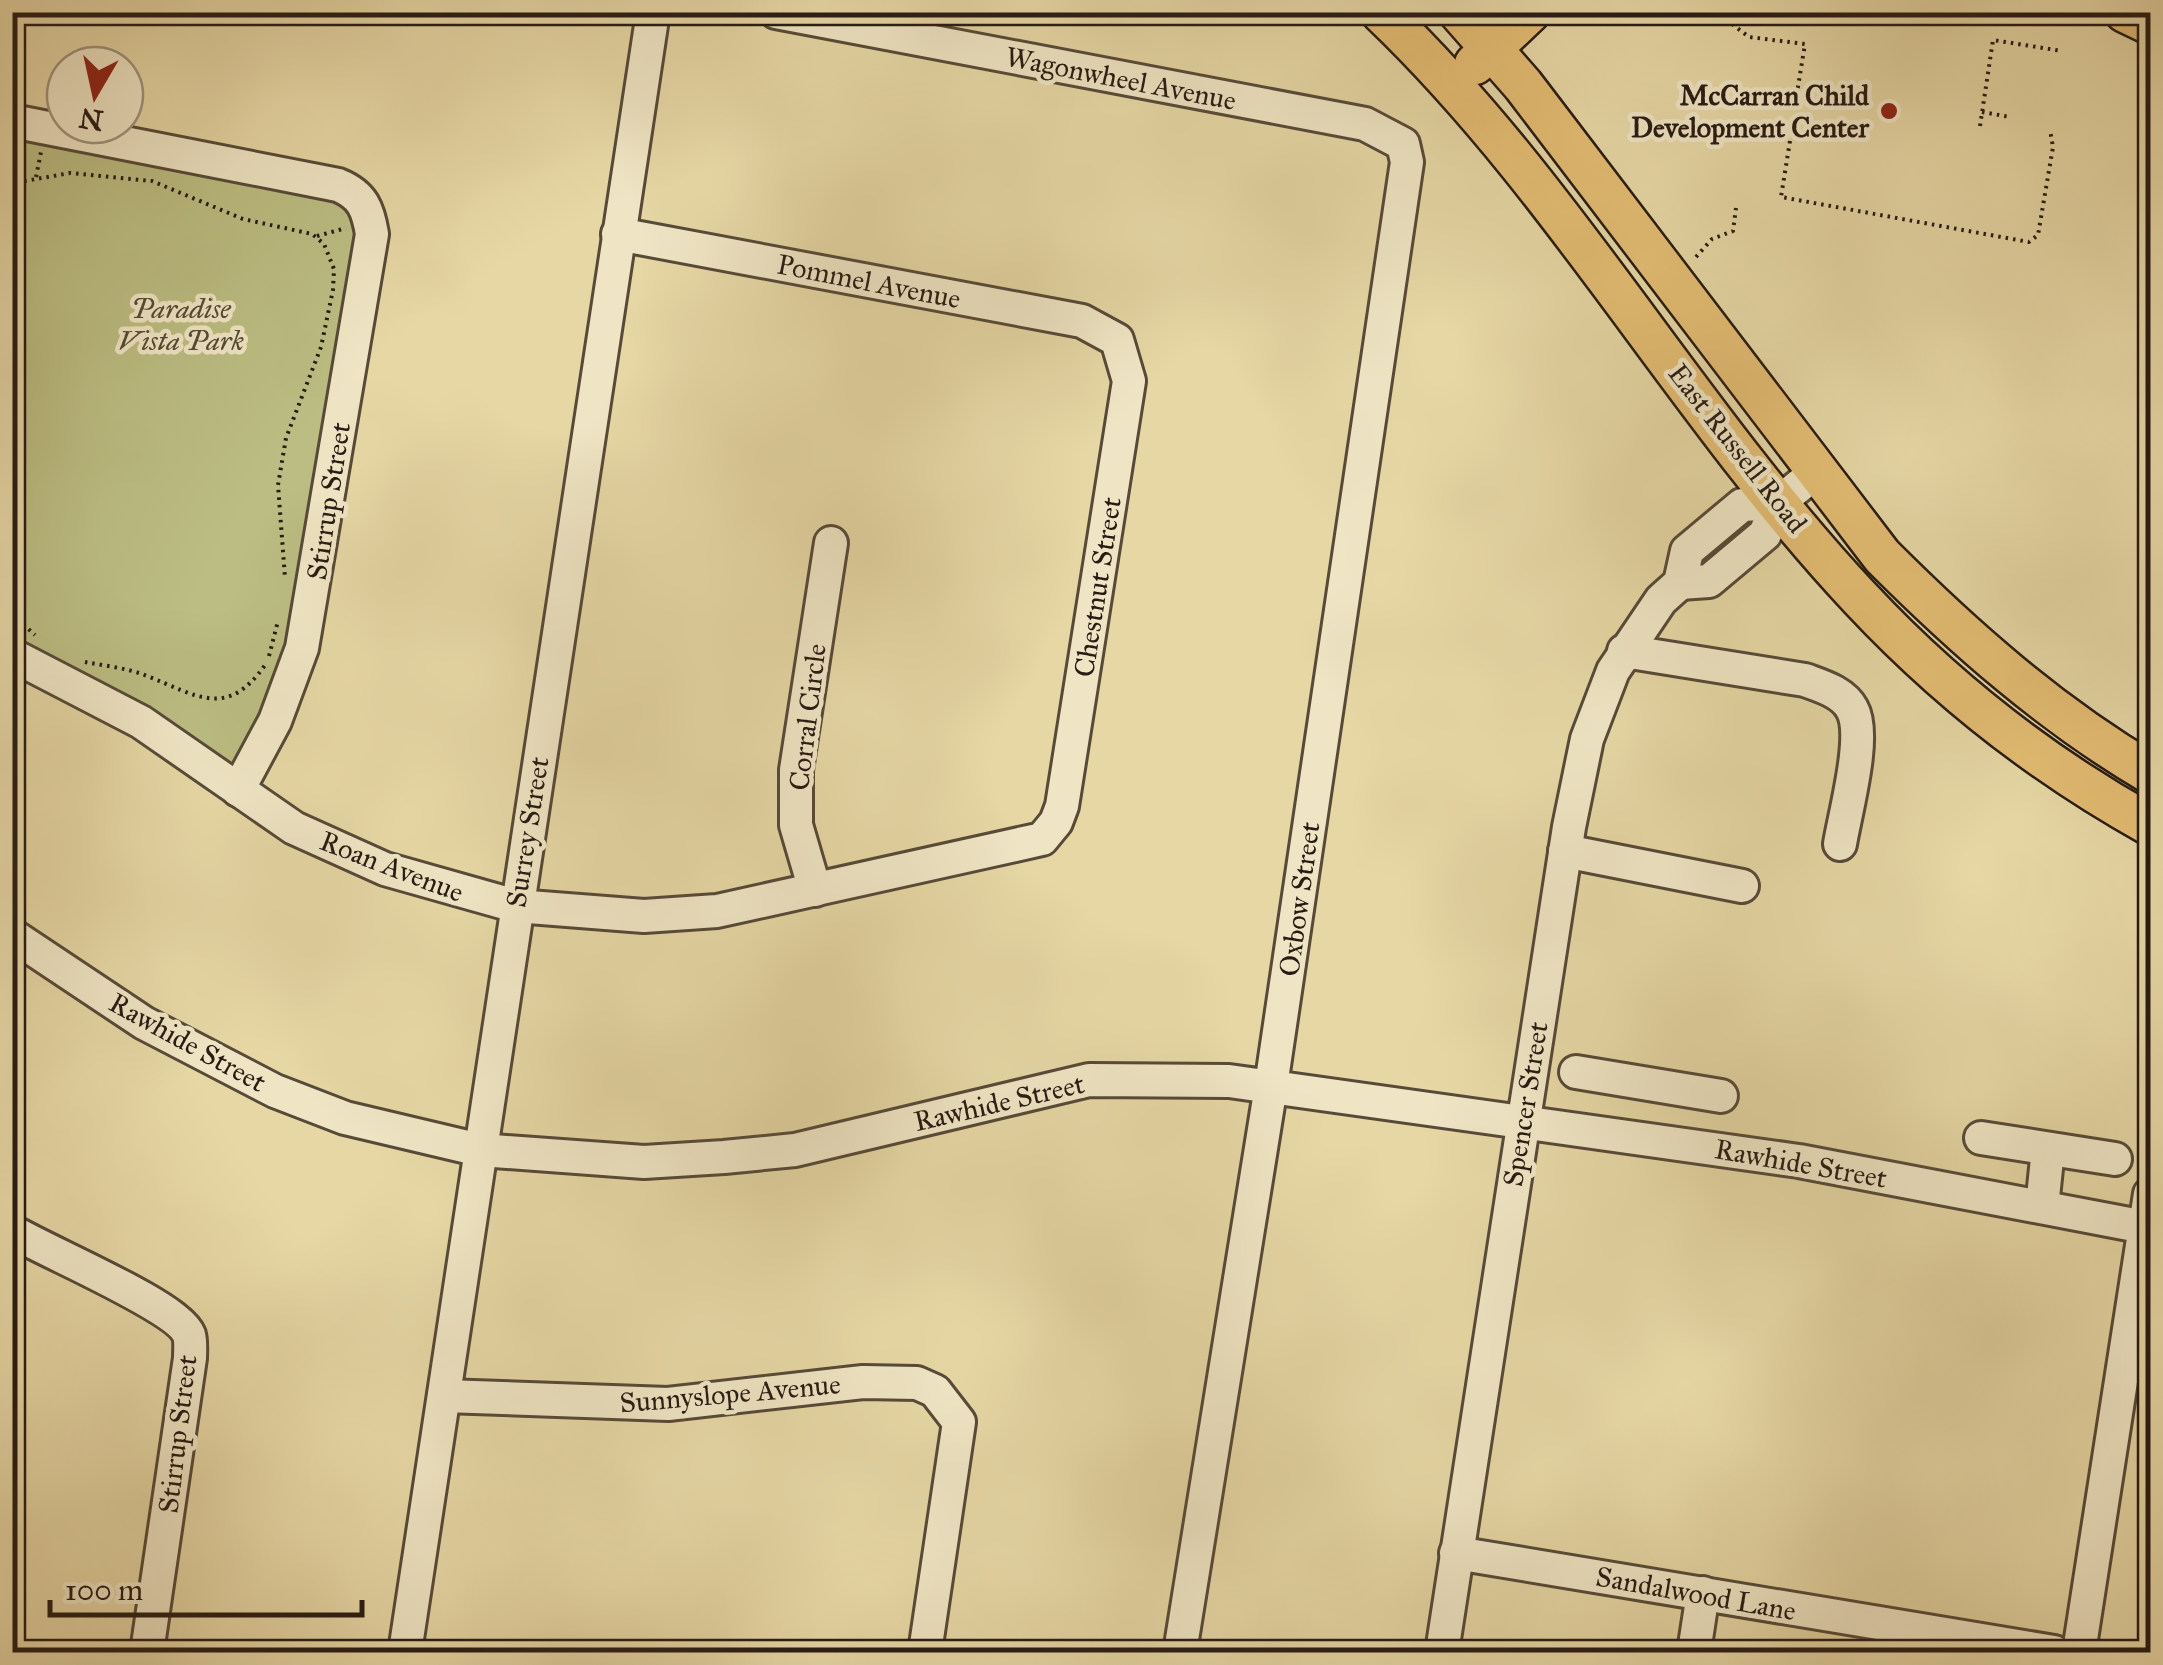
<svg xmlns="http://www.w3.org/2000/svg" width="2163" height="1665" font-family="'IM FELL Great Primer',serif">
	<style>
		.green { fill: #bbbd82; stroke: #716c4b; stroke-width: 2.5 }
		.lines { fill: none; stroke-linecap: round; stroke-linejoin: round }
		.minor-casing { stroke: #574a38; stroke-width: 38 }
		.major-casing { stroke: #271b14; stroke-width: 45 }
		.path { stroke: #271b14; stroke-width: 4; stroke-dasharray: 2.5 5; stroke-linecap: butt }
		.minor { stroke: #efe5c4; stroke-width: 32 }
		.major { stroke: #e3bc72; stroke-width: 40 }
		.poi-dot { fill: #8f2418; stroke: #efe5c4; stroke-width: 4 }
		.labels { text-anchor: middle; stroke-width: 9; stroke-linejoin: round; paint-order: stroke }
		.street-label { font-size: 28px; fill: #271b14; stroke: #efe5c4 }
		.poi-label { font-size: 28px; font-weight: bold; fill: #271b14; stroke: #efe5c4; text-anchor: end }
		.park-label { font-size: 28px; font-style: italic; fill: #534c35; stroke: #efe5c4 }
	</style>
	<rect width="100%" height="100%" fill="#e6d7a5"/>
	<filter id="stains"><feTurbulence type="fractalNoise" baseFrequency=".002" numOctaves="4"/><feColorMatrix values="0 0 0 0 .2 0 0 0 0 .09 0 0 0 0 .02 0 0 0 .5 -.17"/></filter>
	<radialGradient id="worn" r=".72"><stop offset=".6" stop-color="#630" stop-opacity="0"/><stop offset="1" stop-color="#630" stop-opacity=".3"/></radialGradient>
	<path class="green" d="M23 123 346 186 368 213 276 703 228 781 13 655 12 199Z"/>
	<g class="lines">
		<defs>
			<g id="minor">
				<path d="M776 12 1365 124 1403 144 1407 162 1271 1086 1180 1652"/>
				<path d="M12 121 338 185C363 195 368 210 372 234L302 648 275 721 238 790"/>
				<path d="M1680 583 1709 581 1765 534 1778 503 1815 473"/>
				<path d="M1624 651 1805 680C1821 686 1843 692 1852 709 1867 735 1845 813 1840 844"/>
				<path d="M12 655 141 722 294 828 385 869 516 906 644 916 717 911 1042 839 1056 822 1062 806 1129 381 1117 340 1082 321 618 234"/>
				<path d="M1565 851 1742 886"/>
				<path d="M815 890 796 825V770L831 543"/>
				<path d="M12 935 144 1023 275 1091 345 1118 480 1150 644 1162 724 1157 795 1150 1089 1080 1229 1081 1799 1161 2150 1228"/>
				<path d="M1576 1072 1721 1096"/>
				<path d="M1981 1138 2115 1159"/>
				<path d="M2042 1207 2048 1149"/>
				<path d="M12 1231C46 1252 178 1306 189 1335 191 1341 190 1352 190 1358L147 1652"/>
				<path d="M444 1396 668 1404 863 1382 917 1383 935 1391 959 1422 925 1652"/>
				<path d="M1456 1553 2054 1652"/>
				<path d="M405 1652 653 12"/>
				<path d="M1442 1652 1569 827 1587 739 1613 671 1661 600 1680 583 1687 551 1742 505 1778 503"/>
				<path d="M1694 1652 1703 1593"/>
				<path d="M2079 1652 2150 1194"/>
			</g>
			<g id="major">
				<path d="M1381 12C1564 187 1687 414 1860 598 1945 689 2042 765 2150 825"/>
				<path d="M1459 12 1523 85 1882 556C1964 638 2050 714 2150 773"/>
				<path d="M2125 12 2150 24"/>
				<path d="M1475 64 1530 12"/>
			</g>
		</defs>
		<use href="#minor" class="minor-casing"/>
		<use href="#major" class="major-casing"/>
		<g class="path">
			<path d="M1732 24 1749 37 1805 44 1795 105"/>
			<path d="M1982 112 2010 117"/>
			<path d="M1980 126 1993 40 2062 51"/>
			<path d="M1790 141 1781 197 2029 242 2038 235 2053 147 2050 130"/>
			<path d="M36 177 41 152"/>
			<path d="M317 236 346 228"/>
			<path d="M12 248 25 181 70 173 152 181 243 219 312 234 324 244 334 269 333 290 321 347 286 438 278 485 285 578"/>
			<path d="M1696 257 1712 239 1733 231 1736 208"/>
			<path d="M12 614 35 635"/>
			<path d="M269 656 278 621"/>
			<path d="M85 662C105 666 128 668 147 676 196 695 227 720 265 665"/>
		</g>
		<use href="#minor" class="minor"/>
		<use href="#major" class="major"/>
	</g>
	<circle class="poi-dot" cx="1889" cy="111" r="10"/>
	<g class="labels">
		<g class="street-label">
			<text transform="translate(1121 78) rotate(11)" y="10">Wagonwheel Avenue</text>
			<text transform="translate(869 281) rotate(11)" y="10">Pommel Avenue</text>
			<text transform="translate(1738 448) rotate(52)" y="10">East Russell Road</text>
			<text transform="translate(328 501) rotate(-81)" y="10">Stirrup Street</text>
			<text transform="translate(1097 587) rotate(-81)" y="10">Chestnut Street</text>
			<text transform="translate(807 717) rotate(-83)" y="10">Corral Circle</text>
			<text transform="translate(527 832) rotate(-81)" y="10">Surrey Street</text>
			<text transform="translate(392 866) rotate(21)" y="10">Roan Avenue</text>
			<text transform="translate(1299 899) rotate(-82)" y="10">Oxbow Street</text>
			<text transform="translate(188 1042) rotate(29)" y="10">Rawhide Street</text>
			<text transform="translate(999 1102) rotate(-13)" y="10">Rawhide Street</text>
			<text transform="translate(1525 1104) rotate(-81)" y="10">Spencer Street</text>
			<text transform="translate(1801 1163) rotate(10)" y="10">Rawhide Street</text>
			<text transform="translate(730 1393) rotate(-5)" y="10">Sunnyslope Avenue</text>
			<text transform="translate(177 1434) rotate(-83)" y="10">Stirrup Street</text>
			<text transform="translate(1696 1593) rotate(10)" y="10">Sandalwood Lane</text>
		</g>
		<g class="poi-label">
			<text x="1869" y="105">McCarran Child<tspan x="1869" dy="32">Development Center</tspan></text>
		</g>
		<g class="park-label">
			<text x="181" y="318">Paradise<tspan x="181" dy="32">Vista Park</tspan></text>
		</g>
	</g>
	<rect width="2163" height="1665" fill="none" stroke="#e6d7a5" stroke-width="50"/>
	<rect x="15" y="15" width="2133" height="1635" fill="none" stroke="#271b14" stroke-width="5"/>
	<rect x="25" y="25" width="2113" height="1615" fill="none" stroke="#271b14" stroke-width="2.5"/>
	<g transform="translate(95 95) rotate(189)"><circle r="48" fill="#efe5c4" stroke="#9f947e" stroke-width="2.5"/>
	<path d="M0-8L18 38L0 25L-18 38Z" fill="#8f2418"/>
	<text y="-15" font-size="28" font-weight="bold" text-anchor="middle" fill="#271b14">N</text>
	</g>
	<path d="M50 1600v15h312v-15" fill="none" stroke="#271b14" stroke-width="5"/>
	<text x="65" y="1600" font-size="30" fill="#271b14" stroke="#efe5c4" stroke-width="8" paint-order="stroke">100 m</text>
	<rect width="100%" height="100%" filter="url(#stains)"/>
	<rect width="100%" height="100%" fill="url(#worn)"/>
</svg>
